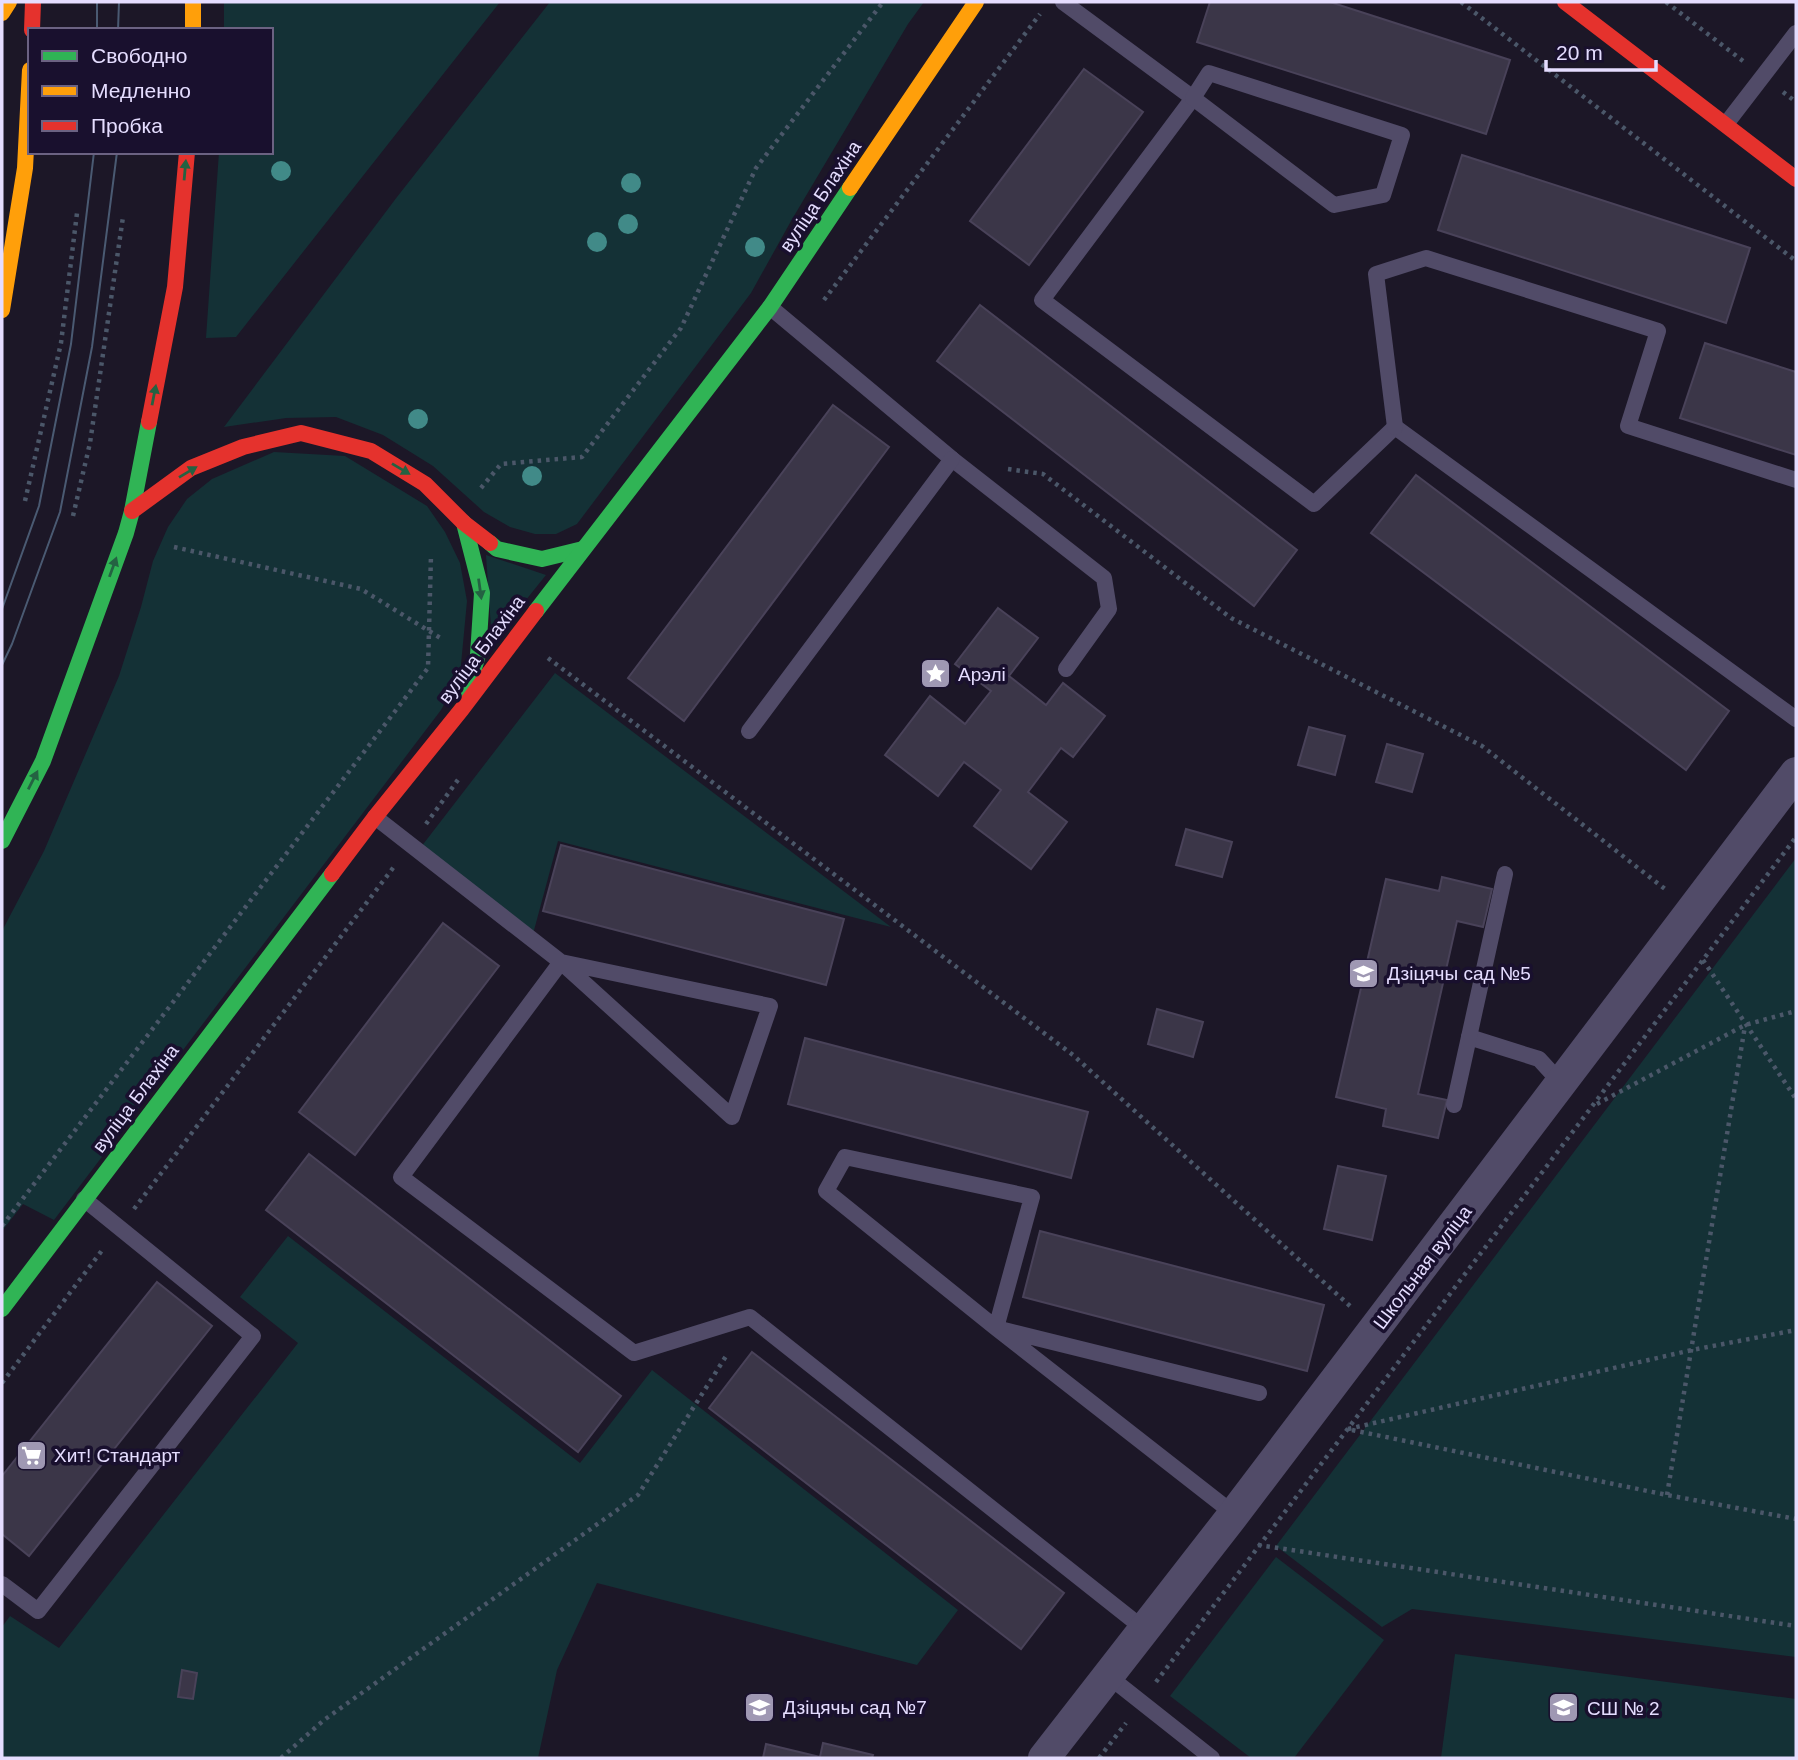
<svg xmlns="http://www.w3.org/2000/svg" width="1798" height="1760" font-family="Arial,sans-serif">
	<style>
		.green { fill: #143136 }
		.building { fill: #3b3648; stroke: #494259; stroke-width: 2 }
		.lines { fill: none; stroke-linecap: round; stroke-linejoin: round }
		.path { stroke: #4b5769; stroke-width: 4.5; stroke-dasharray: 3.5 5; stroke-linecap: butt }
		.lane { stroke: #514b68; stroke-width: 16 }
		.street { stroke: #514b68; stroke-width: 32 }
		.fast { stroke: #30b455; stroke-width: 16 }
		.slow { stroke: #ff9f0a; stroke-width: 16 }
		.jam { stroke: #e5322d; stroke-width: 16 }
		.tram { stroke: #4a5a72; stroke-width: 2 }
		.tree { fill: #418a88 }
		.oneway { fill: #246242 }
		.labels { text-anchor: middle; stroke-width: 7; stroke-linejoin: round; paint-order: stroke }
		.street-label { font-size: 19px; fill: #e5ddff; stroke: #19102e }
		.poi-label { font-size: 19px; fill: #e5ddff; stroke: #19102e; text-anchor: start }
	</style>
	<rect width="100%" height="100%" fill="#1c1727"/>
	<g class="green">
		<path d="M224 2H500L236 337 206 338 219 152H271V30H224Z"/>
		<path d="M550 2H924L908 24 791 221 751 293 577 524 556 534H535L510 527 484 512 433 466 383 435 336 417 286 418 224 427 397 197Z"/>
		<path d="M274 452 345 456 427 506 445 532 460 563 467 601 460 675 441 710 54 1220 23 1204 2 1231V931L44 851 119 676 141 607 153 561 168 527 187 499 212 479Z"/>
		<path d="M486 555 546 575 492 642Z"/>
		<path d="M555 673 891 927 558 841 533 934 421 847Z"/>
		<path d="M1796 858V1657L1412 1609 1382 1627 1276 1546Z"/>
		<path d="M288 1236 580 1463 652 1370 958 1610 917 1665 597 1583 557 1670 538 1758H2V1627L10 1616 59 1648 298 1343 240 1297Z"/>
		<path d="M1276 1557 1384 1640 1294 1758H1251L1170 1696Z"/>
		<path d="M1455 1654 1796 1699V1758H1441Z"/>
	</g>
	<g class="building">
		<path d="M1210 2H1330L1510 60 1486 134 1197 42Z"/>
		<path d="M1084 69 1143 112 1029 265 970 221Z"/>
		<path d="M1462 155 1750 248 1726 323 1438 230Z"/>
		<path d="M980 305 1297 550 1254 606 937 361Z"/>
		<path d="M1705 343 1796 372V455L1680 418Z"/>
		<path d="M833 405 889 447 684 721 628 678Z"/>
		<path d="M1416 475 1729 711 1686 770 1371 533Z"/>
		<path d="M998 608 1038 638 1009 676 1046 705 1063 683 1105 716 1073 757 1061 748 1028 792 1067 822 1031 869 974 826 1001 790 964 762 938 796 885 755 930 696 965 724 991 691 955 664Z"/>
		<path d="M1309 727 1345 736 1335 775 1298 765Z"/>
		<path d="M1387 744 1423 754 1412 792 1376 782Z"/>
		<path d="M1186 829 1232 842 1222 877 1176 865Z"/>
		<path d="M561 845 844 919 826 985 543 911Z"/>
		<path d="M1442 877 1492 889 1483 927 1457 921 1418 1094 1447 1100 1438 1138 1383 1126 1386 1109 1336 1097 1386 879 1439 891Z"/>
		<path d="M443 923 499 966 355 1155 299 1112Z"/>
		<path d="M1157 1009 1203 1022 1193 1057 1148 1044Z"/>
		<path d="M805 1038 1088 1112 1071 1178 788 1104Z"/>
		<path d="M309 1154 621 1396 578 1452 266 1210Z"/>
		<path d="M1338 1166 1386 1176 1372 1240 1324 1229Z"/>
		<path d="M1040 1231 1324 1305 1307 1371 1023 1297Z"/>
		<path d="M157 1282 212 1326 29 1556 2 1534V1476Z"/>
		<path d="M752 1352 1064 1593 1021 1649 709 1408Z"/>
		<path d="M182 1670 197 1673 193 1699 178 1697Z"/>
		<path d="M823 1743 873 1755 872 1758H763L766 1744 820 1757Z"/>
	</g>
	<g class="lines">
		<g class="path">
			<path d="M1461 2 1796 261"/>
			<path d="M1666 2 1743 61"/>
			<path d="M1783 92 1796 102"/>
			<path d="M824 300 1040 14"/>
			<path d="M1008 469 1043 474 1231 618 1482 746 1665 889"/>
			<path d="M481 488 501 464 582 457 681 328 756 168 883 2"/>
			<path d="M25 501 61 343 77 213"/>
			<path d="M73 516 90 443 123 217"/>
			<path d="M174 547 361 589 442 639"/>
			<path d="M548 658 1073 1055 1350 1306"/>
			<path d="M426 824 460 777"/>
			<path d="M1703 960 1796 1099"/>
			<path d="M1597 1104 1745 1025 1796 1011"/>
			<path d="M134 1209 396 864"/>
			<path d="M2 1226 428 668 431 555"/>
			<path d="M2 1383 103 1249"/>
			<path d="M1348 1429 1692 1350 1796 1330"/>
			<path d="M1352 1430 1667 1495 1796 1519"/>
			<path d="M1667 1495 1745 1026"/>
			<path d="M1258 1545 1796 1626"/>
			<path d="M1156 1682 1796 837"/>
			<path d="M281 1758 324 1720 638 1495 728 1353"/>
			<path d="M1099 1758 1126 1723"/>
		</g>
		<g class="lane">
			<path d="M1063 2 1193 98 1042 300 1314 504 1395 427 1796 719"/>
			<path d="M1209 73 1402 135 1383 195 1334 205 1193 98Z"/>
			<path d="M1726 124 1796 33"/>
			<path d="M770 307 952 459 1104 578 1109 609 1066 669"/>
			<path d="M1395 427 1376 274 1426 258 1658 331 1628 426 1796 480"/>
			<path d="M749 731 952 459"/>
			<path d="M375 817 561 962 732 1117 770 1006 561 962 401 1177 634 1353 750 1317 1144 1629"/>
			<path d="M1469 1037 1539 1059 1561 1083"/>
			<path d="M1454 1105 1505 874"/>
			<path d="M1234 1514 996 1328 826 1191 845 1157 1032 1197 996 1328 1259 1393"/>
			<path d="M2 1584 38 1611 253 1336 84 1199"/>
			<path d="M1107 1675 1212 1758"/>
		</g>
		<path class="street" d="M1044 1758 1234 1514 1796 773"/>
		<g class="fast">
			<path d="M464 523 482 593 478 655 467 692"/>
			<path d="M490 543 497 549 542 559 583 549"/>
			<path d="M536 611 770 307 850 188"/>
			<path d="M2 841 43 761 126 533 132 511 149 422"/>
			<path d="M2 1309 332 874"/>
		</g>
		<g class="slow">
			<path d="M193 2V30"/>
			<path d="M2 13 9 2"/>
			<path d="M850 188 976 2"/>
			<path d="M2 310 25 168 30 70"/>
		</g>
		<g class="jam">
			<path d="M1565 2 1796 179"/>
			<path d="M32 30 33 2"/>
			<path d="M149 422 175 287 187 152"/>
			<path d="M132 511 191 468 243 447 301 433 371 451 425 484 464 523 490 543"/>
			<path d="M332 874 375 817 462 709 536 611"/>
		</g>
		<g class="tram">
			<path d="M97 30V2"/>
			<path d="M118 30 119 2"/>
			<path d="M2 609 39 506 71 344 94 152"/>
			<path d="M2 665 12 644 60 512 92 347 117 152"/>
		</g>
	</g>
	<g class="tree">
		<circle cx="281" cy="171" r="10"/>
		<circle cx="631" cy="183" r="10"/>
		<circle cx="628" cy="224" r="10"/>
		<circle cx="597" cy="242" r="10"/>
		<circle cx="755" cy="247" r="10"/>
		<circle cx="418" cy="419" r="10"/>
		<circle cx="532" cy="476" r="10"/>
	</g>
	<defs><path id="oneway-solid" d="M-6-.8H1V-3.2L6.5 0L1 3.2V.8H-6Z" transform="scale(1.75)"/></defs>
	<g class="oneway">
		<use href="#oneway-solid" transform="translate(185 170) rotate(-85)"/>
		<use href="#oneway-solid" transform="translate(154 395) rotate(-79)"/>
		<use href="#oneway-solid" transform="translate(401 469) rotate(31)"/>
		<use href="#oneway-solid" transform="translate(188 472) rotate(-31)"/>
		<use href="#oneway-solid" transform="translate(113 567) rotate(-70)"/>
		<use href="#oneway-solid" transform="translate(480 589) rotate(82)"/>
		<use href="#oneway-solid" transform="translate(33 780) rotate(-63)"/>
	</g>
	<defs>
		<symbol id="sight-square" viewBox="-11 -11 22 22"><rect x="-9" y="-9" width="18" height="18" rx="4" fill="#9f98b3" stroke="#19102e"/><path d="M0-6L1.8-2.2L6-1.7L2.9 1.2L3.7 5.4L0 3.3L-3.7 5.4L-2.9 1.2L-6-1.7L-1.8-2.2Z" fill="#fff"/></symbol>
		<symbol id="school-square" viewBox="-11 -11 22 22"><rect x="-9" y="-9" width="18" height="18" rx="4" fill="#9f98b3" stroke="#19102e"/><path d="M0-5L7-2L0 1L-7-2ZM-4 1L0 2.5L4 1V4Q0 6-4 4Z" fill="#fff"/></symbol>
		<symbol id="supermarket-square" viewBox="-11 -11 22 22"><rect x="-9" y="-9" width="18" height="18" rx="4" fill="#9f98b3" stroke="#19102e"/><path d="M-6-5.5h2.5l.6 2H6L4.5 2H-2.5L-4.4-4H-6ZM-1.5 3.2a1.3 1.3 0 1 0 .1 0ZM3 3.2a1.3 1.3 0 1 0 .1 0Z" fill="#fff"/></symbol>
	</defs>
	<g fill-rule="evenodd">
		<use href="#sight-square" x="918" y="656" width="35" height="35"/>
		<use href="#school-square" x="1346" y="956" width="35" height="35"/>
		<use href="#supermarket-square" x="14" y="1438" width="35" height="35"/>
		<use href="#school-square" x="742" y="1690" width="35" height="35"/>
		<use href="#school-square" x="1546" y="1690" width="35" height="35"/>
	</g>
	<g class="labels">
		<g class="street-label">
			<text transform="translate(820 196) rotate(-56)" y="7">вуліца Блахіна</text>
			<text transform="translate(481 649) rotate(-53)" y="7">вуліца Блахіна</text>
			<text transform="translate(135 1098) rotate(-53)" y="7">вуліца Блахіна</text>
			<text transform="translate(1422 1267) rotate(-53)" y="7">Школьная вуліца</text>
		</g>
		<g class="poi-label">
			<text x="958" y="681">Арэлі</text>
			<text x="1387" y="980">Дзіцячы сад №5</text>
			<text x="54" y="1462">Хит! Стандарт</text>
			<text x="783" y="1714">Дзіцячы сад №7</text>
			<text x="1587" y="1715">СШ № 2</text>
		</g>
	</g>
	<rect width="1798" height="1760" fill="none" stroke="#e5ddff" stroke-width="7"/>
	<rect x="28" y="28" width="245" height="126" fill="#19102e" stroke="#6b6282" stroke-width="2"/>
	<rect x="42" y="51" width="35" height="10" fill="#30b455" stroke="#6b6282" stroke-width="2"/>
	<text x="91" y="63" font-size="21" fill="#e5ddff">Свободно</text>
	<rect x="42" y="86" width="35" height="10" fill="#ff9f0a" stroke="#6b6282" stroke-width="2"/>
	<text x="91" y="98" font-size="21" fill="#e5ddff">Медленно</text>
	<rect x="42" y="121" width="35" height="10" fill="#e5322d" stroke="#6b6282" stroke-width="2"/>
	<text x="91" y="133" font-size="21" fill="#e5ddff">Пробка</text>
	<path d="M1546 60v10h110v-10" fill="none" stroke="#e5ddff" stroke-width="3.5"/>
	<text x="1556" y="60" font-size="21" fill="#e5ddff" stroke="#19102e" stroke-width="5" paint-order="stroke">20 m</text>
</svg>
